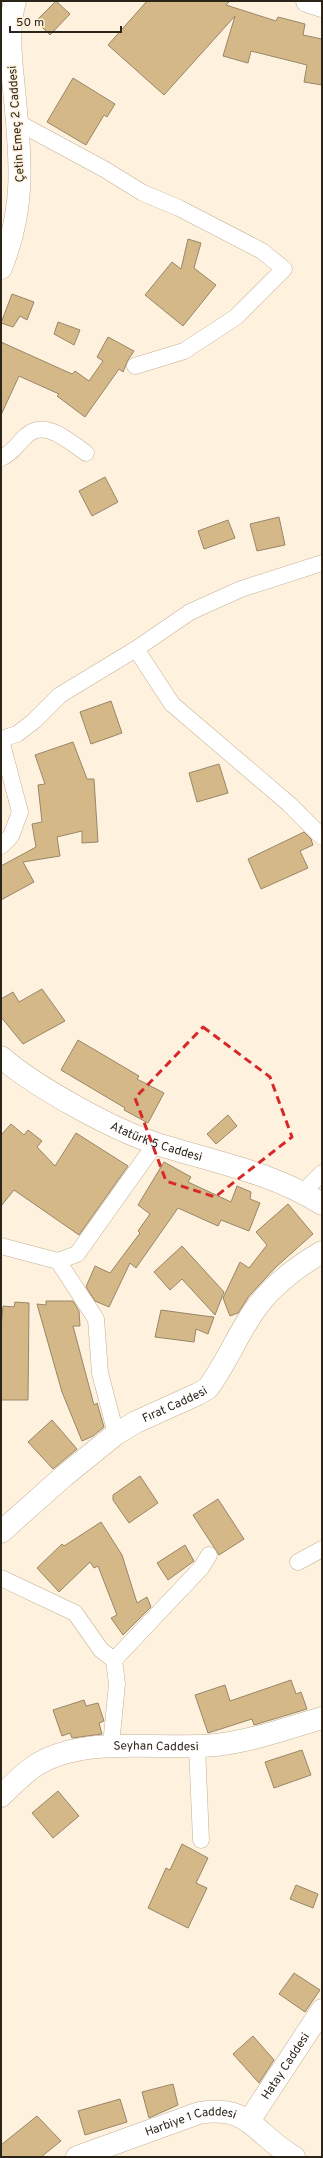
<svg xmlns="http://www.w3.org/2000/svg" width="323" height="2158" font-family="Overpass,sans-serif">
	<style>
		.building { fill: #d5b887; stroke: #988669 }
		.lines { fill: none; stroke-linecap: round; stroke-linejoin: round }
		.street-casing { stroke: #c3b092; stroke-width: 17 }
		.secondary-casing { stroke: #c3b092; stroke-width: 23 }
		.street { stroke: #fff; stroke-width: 16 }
		.secondary { stroke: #fff; stroke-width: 22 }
		.marked { fill: none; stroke: #d62828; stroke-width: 3; stroke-dasharray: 8 5; stroke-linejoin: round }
		.labels { text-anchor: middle; stroke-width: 3; stroke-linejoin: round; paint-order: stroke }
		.street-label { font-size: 12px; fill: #2b2418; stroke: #fef2df }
	</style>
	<rect width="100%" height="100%" fill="#fef2df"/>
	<g class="building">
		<path d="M56 1 70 14 50 35 36 21Z"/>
		<path d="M147 1H230L226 5 276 21 278 17 305 24 303 35 322 39V85L304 82 307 65 251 51 248 63 223 56 235 16 164 95 108 45Z"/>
		<path d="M73 78 115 104 107 117 104 115 86 145 47 122Z"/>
		<path d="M188 239 201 243 194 268 216 285 183 326 145 295 172 262 181 269Z"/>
		<path d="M12 294 34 302 27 320 20 316 13 327 1 323Z"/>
		<path d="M58 322 80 330 74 345 54 334Z"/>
		<path d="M108 337 134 351 128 360 123 372 119 369 85 417 57 396 59 394 19 376 1 415V342L72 374 75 371 89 381 103 361 97 357Z"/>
		<path d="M105 477 118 502 92 516 79 491Z"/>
		<path d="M279 517 285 545 257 551 250 524Z"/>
		<path d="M228 520 235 538 204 549 198 531Z"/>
		<path d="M111 701 122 733 91 744 80 712Z"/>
		<path d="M73 742 87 779H94L98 842 82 843V831L57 837 60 856 23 862 34 882 1 900V866L36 847 32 824 42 822 38 785 45 784 35 755Z"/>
		<path d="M219 764 228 793 197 802 189 773Z"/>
		<path d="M304 832 311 839 313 845 300 851 308 868 261 889 248 859Z"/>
		<path d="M42 989 65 1021 23 1044 1 1017V999L13 992 19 1002Z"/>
		<path d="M78 1040 139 1076 137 1079 164 1093 148 1123 124 1110 125 1108 61 1070Z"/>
		<path d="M228 1115 237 1126 216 1144 207 1134Z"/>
		<path d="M11 1124 24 1135 28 1130 42 1141 37 1147 55 1166 76 1133 128 1166 79 1235 14 1190 1 1206V1135Z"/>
		<path d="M164 1162 191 1177 188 1182 231 1202 237 1186 251 1192 250 1199 260 1203 249 1231 221 1220 218 1226 178 1208 136 1268 130 1263 109 1307 95 1301 86 1287 95 1266 110 1273 140 1233 138 1231 150 1214 138 1205Z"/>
		<path d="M288 1204 313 1234 276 1267 249 1296 238 1313 230 1316 223 1298 240 1262 249 1268 267 1245 256 1232Z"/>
		<path d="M182 1246 224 1292 215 1315 182 1279 170 1290 154 1272Z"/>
		<path d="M46 1301H73L79 1311 80 1326H73L94 1405 97 1403 104 1427 93 1436 82 1441 62 1392 37 1304 46 1305Z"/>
		<path d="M15 1302 29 1303 28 1400H1V1328L3 1306 14 1307Z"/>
		<path d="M161 1310 205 1316 214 1317 208 1334 196 1329 194 1342 155 1337Z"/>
		<path d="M52 1420 77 1449 53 1469 28 1442Z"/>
		<path d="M140 1476 158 1503 129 1523 113 1500V1495Z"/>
		<path d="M218 1499 244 1539 219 1555 193 1515Z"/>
		<path d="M101 1522 122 1555 137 1603 147 1597 151 1607 123 1635 111 1618 117 1615 98 1566 94 1568 90 1562 59 1592 37 1568 62 1544 64 1546Z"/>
		<path d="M185 1545 194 1561 168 1580 157 1563Z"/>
		<path d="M291 1680 296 1694 301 1692 307 1709 254 1725 252 1719 208 1733 195 1695 225 1685 230 1701Z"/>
		<path d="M84 1700 86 1706 98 1703 104 1721 99 1723 102 1734 72 1738 70 1733 62 1736 53 1710Z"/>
		<path d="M302 1750 311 1775 274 1788 265 1762Z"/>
		<path d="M58 1791 79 1816 53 1838 32 1813Z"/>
		<path d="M182 1844 208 1858 196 1883 207 1888 188 1928 148 1908 166 1868 170 1870Z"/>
		<path d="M296 1885 318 1894 313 1908 290 1899Z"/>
		<path d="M294 1973 320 1990 305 2012 279 1994Z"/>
		<path d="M253 2036 274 2060 259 2083 233 2054Z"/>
		<path d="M173 2084 178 2105 149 2118 142 2092Z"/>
		<path d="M120 2099 127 2122 85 2135 78 2111Z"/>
		<path d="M37 2116 61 2141 41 2157H1V2145Z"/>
	</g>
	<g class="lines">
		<defs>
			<g id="street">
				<path d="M17 122 104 169 143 193 179 208 262 251 284 269 236 317 184 351 135 366"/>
				<path d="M1 458C13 453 17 444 26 436 45 418 70 442 86 453"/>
				<path d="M136 649 172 704 289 804 322 837"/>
				<path d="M1 739 17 734 34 721 60 695 136 649 190 612 241 589 322 563"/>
				<path d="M1 740 20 812 11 836 1 846"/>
				<path d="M303 1192 322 1173"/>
				<path d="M1 1246 58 1261 77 1254 156 1143"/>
				<path d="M58 1261 96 1319 100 1373 116 1434"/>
				<path d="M298 1562 322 1549"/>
				<path d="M1 1578 75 1613 101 1650 114 1660 117 1684 111 1745"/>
				<path d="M114 1660 201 1568 209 1555"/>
				<path d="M197 1746 201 1840"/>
			</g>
			<g id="secondary">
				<path d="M307 1 322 6"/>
				<path d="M1 268C27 204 20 155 14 89 11 60 7 29 15 1"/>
				<path id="s1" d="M1 1057C37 1088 112 1129 157 1144 214 1162 271 1172 322 1204"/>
				<path id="s2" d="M1 1532 64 1476 116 1434 136 1422 198 1394 208 1388C225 1365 236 1338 252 1314 269 1287 295 1268 322 1252"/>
				<path id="s3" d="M1 1796C11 1786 21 1776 32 1768 81 1733 160 1751 216 1745 252 1741 287 1728 322 1718"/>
				<path id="s4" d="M249 2121 322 2010"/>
				<path id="s5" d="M77 2157 199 2113C250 2104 255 2135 294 2157"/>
			</g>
		</defs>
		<use href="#street" class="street-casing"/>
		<use href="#secondary" class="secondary-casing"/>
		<use href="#street" class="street"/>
		<use href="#secondary" class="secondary"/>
	</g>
	<path class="marked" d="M203 1027 270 1077 292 1137 215 1197 166 1181 135 1098Z"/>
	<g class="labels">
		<g class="street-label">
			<text transform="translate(16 124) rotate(-94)" y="4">Çetin Emeç 2 Caddesi</text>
			<text dy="4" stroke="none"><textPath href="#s1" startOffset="178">Atatürk 5 Caddesi</textPath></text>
			<text dy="4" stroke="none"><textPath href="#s2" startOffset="217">Fırat Caddesi</textPath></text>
			<text dy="4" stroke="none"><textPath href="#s3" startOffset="170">Seyhan Caddesi</textPath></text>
			<text dy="4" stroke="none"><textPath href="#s4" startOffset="66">Hatay Caddesi</textPath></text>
			<text dy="4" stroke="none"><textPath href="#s5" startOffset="120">Harbiye 1 Caddesi</textPath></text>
		</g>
	</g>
	<rect width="323" height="2158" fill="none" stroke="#2b2418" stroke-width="4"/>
	<path d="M10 26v6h111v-6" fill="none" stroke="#2b2418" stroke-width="2"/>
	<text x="16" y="26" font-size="12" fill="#2b2418" stroke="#fef2df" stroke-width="3" paint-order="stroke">50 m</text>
</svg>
